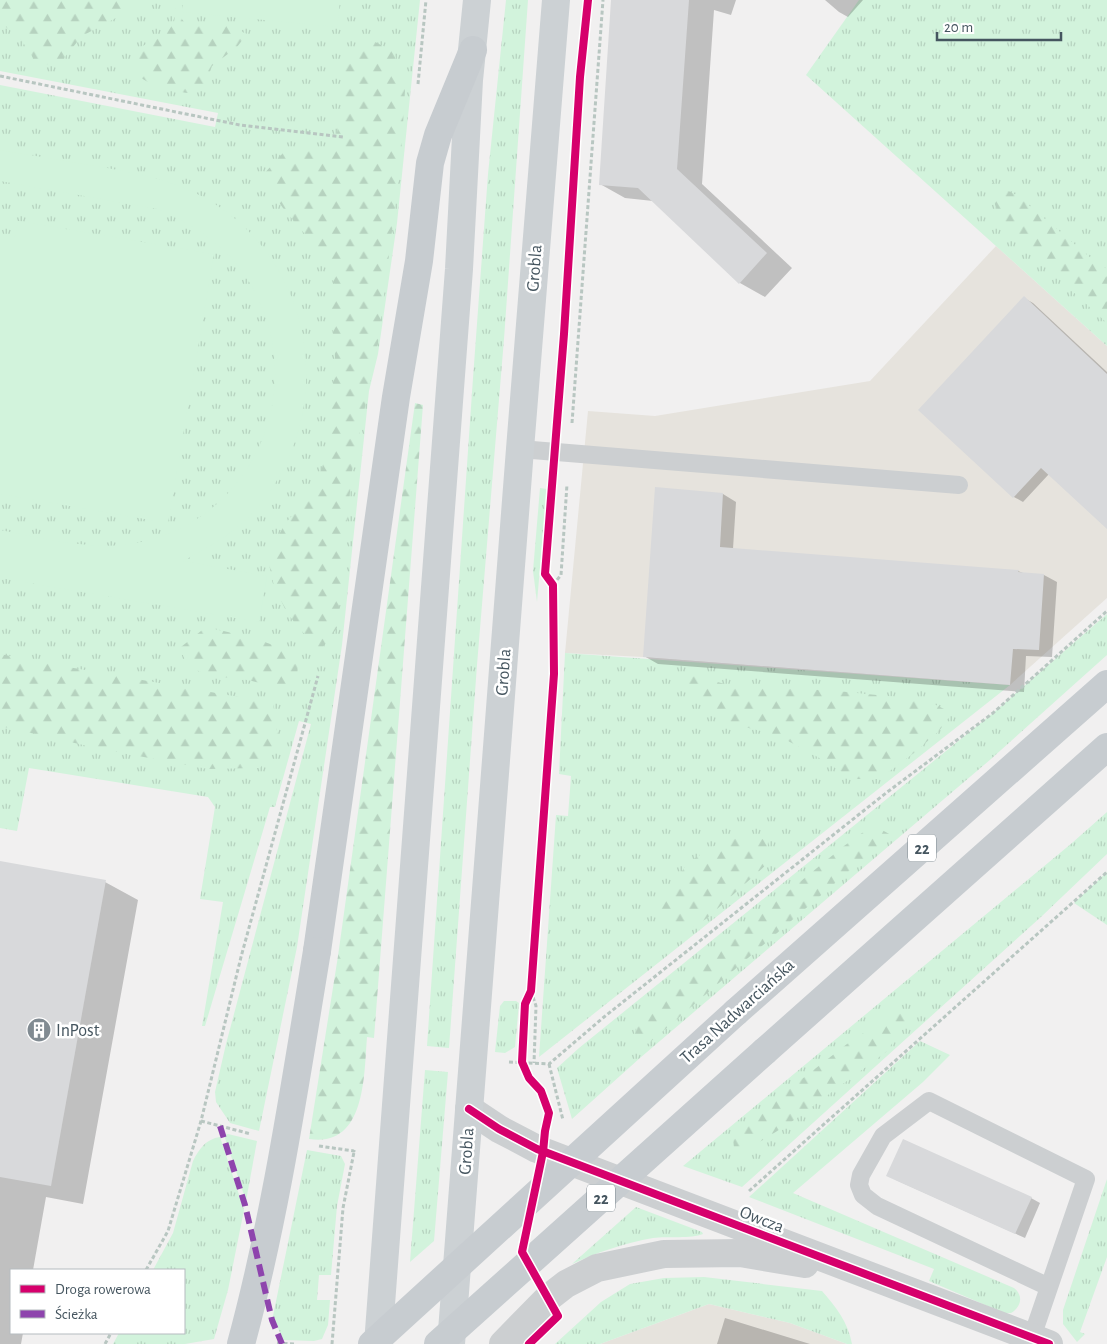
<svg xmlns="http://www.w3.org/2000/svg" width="1107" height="1344" font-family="'Alegreya Sans',sans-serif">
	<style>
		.commercial { fill: #e6e3dd }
		.grass { fill: url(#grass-tufts) }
		.forest { fill: url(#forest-firs) }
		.pitch { fill: #d2f3dc }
		.shadow { fill: #0003 }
		.building { fill: #d8d9db }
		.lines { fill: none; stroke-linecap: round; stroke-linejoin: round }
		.path { stroke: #b8c6c1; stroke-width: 3; stroke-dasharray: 4 2.5; stroke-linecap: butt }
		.lane { stroke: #cccfd1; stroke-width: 18 }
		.street { stroke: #cccfd1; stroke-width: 28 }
		.secondary { stroke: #ccd1d4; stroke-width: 28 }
		.primary { stroke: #c7ccd0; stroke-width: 28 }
		.primary-bridge { stroke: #c7ccd0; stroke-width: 28 }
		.quiet { stroke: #8e44ad; stroke-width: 6; stroke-dasharray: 12 6; stroke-linecap: butt }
		.cycleway-casing { stroke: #fff; stroke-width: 11 }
		.cycleway { stroke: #d6006c; stroke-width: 8 }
		.labels { text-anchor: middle; stroke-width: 5; stroke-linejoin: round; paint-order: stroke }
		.shield { fill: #fff; stroke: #7d888f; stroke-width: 1 }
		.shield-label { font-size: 16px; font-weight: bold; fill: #45555f }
		.street-label { font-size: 18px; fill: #45555f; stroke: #fff }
		.poi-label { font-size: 18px; fill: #45555f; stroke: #fff; text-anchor: start }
	</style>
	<defs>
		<pattern id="grass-tufts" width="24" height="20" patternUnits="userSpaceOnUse" patternTransform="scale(1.25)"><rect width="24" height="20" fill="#d2f3dc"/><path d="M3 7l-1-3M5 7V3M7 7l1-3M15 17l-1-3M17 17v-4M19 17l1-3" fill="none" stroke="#b6d2bf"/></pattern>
		<pattern id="forest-firs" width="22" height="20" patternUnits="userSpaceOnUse" patternTransform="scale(1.25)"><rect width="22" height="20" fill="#d2f3dc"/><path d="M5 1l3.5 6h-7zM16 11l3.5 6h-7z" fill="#b6d2bf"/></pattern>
	</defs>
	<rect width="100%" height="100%" fill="#f1f0f0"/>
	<g class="commercial">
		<path d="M996 246 1107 346V598L1010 685 643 657 565 653 588 411 655 416 870 381Z"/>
		<path d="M709 1304 790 1323 847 1344H600Z"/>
	</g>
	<g class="grass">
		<path d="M0 0H420L397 223 378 354 369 391 342 645 297 947 259 1131 230 1123 216 1102 215 1092 226 1044 311 724 299 721 275 807H270L205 1026H202L223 902 200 899 215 807 208 797 29 768 17 831 0 828V85L215 127 218 113 0 71Z"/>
		<path d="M506 0H528L504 339 477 665 449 1048 427 1046 473 378 488 174Z"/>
		<path d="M859 0H1107V346L806 75Z"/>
		<path d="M540 488 547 489 537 602 533 571Z"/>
		<path d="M1107 614V655L991 759 640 1058 572 1119 557 1068 579 1048 993 713Z"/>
		<path d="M565 653 1010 685 539 1057 556 815 568 816 571 776 559 774Z"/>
		<path d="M1107 812V854L1042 916 742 1187 683 1166 1072 843Z"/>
		<path d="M1107 872V925L1074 903Z"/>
		<path d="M504 1001H516L519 1003 515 1047 505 1053 495 1052 500 1006Z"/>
		<path d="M920 1041 950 1055 923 1082 793 1193 1014 1288C1024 1296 1021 1307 1011 1313H1004L929 1281 934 1269 749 1197Z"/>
		<path d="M425 1070 448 1072 434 1241 410 1262Z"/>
		<path d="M228 1134 257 1141 246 1201 224 1135Z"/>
		<path d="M220 1137 244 1210 228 1290 214 1339 185 1344H113L119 1333H184V1270H153L173 1233 193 1161C199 1149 206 1139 220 1137Z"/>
		<path d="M307 1150 341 1156 345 1164 337 1206 331 1275H319L317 1300H330L328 1325 322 1339 314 1341 283 1340 273 1316Z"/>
		<path d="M1107 1179V1257L1080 1332 1085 1334 1077 1342 1063 1324V1310Z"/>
		<path d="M636 1207 702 1232 703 1234C691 1239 668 1236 653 1238 625 1243 598 1252 572 1264Z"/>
		<path d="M704 1277 822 1291C836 1307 848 1322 852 1344H847L790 1323 709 1304 600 1344H555L601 1302 630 1284 664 1278Z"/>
	</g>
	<g class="forest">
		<path d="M0 0H136L129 11 82 36 60 63 38 65 20 38 6 27 0 28Z"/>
		<path d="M177 0 181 18 185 23H221L247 34 237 47 212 66 204 88 187 93 158 88 136 75 133 51 164 35 174 23Z"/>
		<path d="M364 36 394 52 405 90 401 159 378 343 352 471 337 628 319 652 287 613 274 586 267 556 285 524 314 489 322 468 329 442 335 357 331 312 335 285 314 245 283 208 261 177 283 153 314 150 335 146 341 107 345 62Z"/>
		<path d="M980 176 1018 196 1092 259 1107 269V323L1011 235Z"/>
		<path d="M415 403 423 405 374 1038 367 1037C364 1075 366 1148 309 1139L338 956Z"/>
		<path d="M206 627C234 634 278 640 298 661L297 680 278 689C269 686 260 683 252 681 227 675 185 681 181 647Z"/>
		<path d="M0 654 68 667 273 703 278 738 260 768 208 769 101 749 0 726Z"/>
		<path d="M694 676 729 685 837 691 926 700 952 713 939 731 914 753 879 779H852L825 761 777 735 720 721 680 683Z"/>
		<path d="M873 825 891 835 648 1044 635 1034 639 1017 660 996 844 846Z"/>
		<path d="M751 835 768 841 766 865 706 919 674 937 659 910 687 863 723 841Z"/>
		<path d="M916 1010 886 1052 790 1123 742 1153 734 1148 733 1138 753 1117 847 1044 896 1011Z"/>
	</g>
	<g class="pitch">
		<path d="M183 0H340L337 27 182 12Z"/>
		<path d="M0 150C30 155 60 160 90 165 130 172 169 178 205 198 315 260 339 409 259 506 238 531 211 546 183 561L267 576 259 622 0 578V530C48 539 98 553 146 541 261 512 310 379 248 280 227 246 194 224 157 209L0 181Z"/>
		<path d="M18 221 214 254 168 523 0 494V234L15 237Z"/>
	</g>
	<g class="shadow">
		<path d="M612 0H736L731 15 714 10 702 184 792 268 765 297 740 283 653 201 625 198 600 184Z"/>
		<path d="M825 0H863L848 17 839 12Z"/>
		<path d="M1024 298 1033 303 1107 372V528L1049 474 1023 502 1014 497Z"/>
		<path d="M656 489 723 494 736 502 733 549 1018 571 1023 573 1044 575 1057 582 1052 657 1026 656 1024 692 658 664 644 656Z"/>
		<path d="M0 862 105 882 138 900 83 1204 46 1197 33 1270H11V1333H23L21 1344H0Z"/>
		<path d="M896 1180 1031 1198 1040 1203 1025 1238Z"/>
		<path d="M725 1318 810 1344H717Z"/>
	</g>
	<g class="building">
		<path d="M611 0H689L677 169 767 253 739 284 638 188 599 185Z"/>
		<path d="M1024 296 1107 374V529L1041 468 1013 498 918 410Z"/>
		<path d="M655 487 723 493 720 547 1019 570 1018 572 1044 574 1039 650 1013 649 1010 685 643 657Z"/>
		<path d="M0 861 106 880 51 1186 0 1177Z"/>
		<path d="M903 1139 1032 1197 1015 1234 886 1176Z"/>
	</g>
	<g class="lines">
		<g class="path">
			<path d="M0 76 240 125 343 137"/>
			<path d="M418 84 426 0"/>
			<path d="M572 423 603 0"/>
			<path d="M553 585 561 575 567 484"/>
			<path d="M531 991 536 1006 534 1063"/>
			<path d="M509 1062 549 1064 604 1017 886 793 993 713 1107 611"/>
			<path d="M549 1064 563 1120"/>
			<path d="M201 1121 251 1134"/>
			<path d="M319 1146 354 1151 355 1148"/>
			<path d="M749 1191 1107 872"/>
			<path d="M146 1270 168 1231 201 1121 241 957 318 676"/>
			<path d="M277 1343 294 1344"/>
			<path d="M105 1344 111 1333"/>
			<path d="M332 1344 343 1208 354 1152"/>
		</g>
		<g class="lane">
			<path d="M520 449 959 485"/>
			<path d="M1032 1337 1086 1179 929 1101 883 1136 861 1175 859 1185 863 1195 877 1206 1049 1287"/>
		</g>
		<g class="street">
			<path d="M469 1109 499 1129 537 1149 1049 1344"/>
			<path d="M503 1344 548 1298 566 1284 597 1268 664 1254 740 1253 805 1264"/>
		</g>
		<g class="secondary">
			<path d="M378 1344 459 269 469 80 477 0"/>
			<path d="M451 1344 520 449 556 0"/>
		</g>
		<g class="primary">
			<path d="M317 951 396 397 419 261 430 163 438 135 473 50"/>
			<path d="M736 1012 1107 684"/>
			<path d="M765 1051 1107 747"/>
		</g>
		<g class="primary-bridge">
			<path d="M241 1344C276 1215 295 1083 317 951"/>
			<path d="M372 1344 736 1012"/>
			<path d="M438 1344 765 1051"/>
		</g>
		<path class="quiet" d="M220 1126 245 1205 272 1320 282 1344"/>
		<defs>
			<g id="cycleway">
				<path d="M469 1109 499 1129 537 1149 1049 1344"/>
				<path d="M529 1344 558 1316 522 1252 543 1152 545 1131 549 1113 541 1091 529 1078 522 1062 525 1004 531 991 554 674 553 585 545 574 564 334 580 77 588 0"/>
			</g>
		</defs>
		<use href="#cycleway" class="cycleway-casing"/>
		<use href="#cycleway" class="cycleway"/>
	</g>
	<defs>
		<symbol id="building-disc" viewBox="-11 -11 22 22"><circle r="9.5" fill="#818b92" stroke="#fff"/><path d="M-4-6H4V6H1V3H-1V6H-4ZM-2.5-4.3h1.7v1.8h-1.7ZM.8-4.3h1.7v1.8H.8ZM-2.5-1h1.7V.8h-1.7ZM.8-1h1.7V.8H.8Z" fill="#fff"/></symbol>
	</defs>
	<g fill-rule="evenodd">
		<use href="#building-disc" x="25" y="1016" width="28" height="28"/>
	</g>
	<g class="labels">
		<g class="shield">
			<rect x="908" y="834.5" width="28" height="27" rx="4"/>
			<rect x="587" y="1184.5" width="28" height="27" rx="4"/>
		</g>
		<g class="shield-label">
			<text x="922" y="854">22</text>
			<text x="601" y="1204">22</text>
		</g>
		<g class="street-label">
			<text transform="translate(534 268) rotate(-86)" y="6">Grobla</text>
			<text transform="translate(503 672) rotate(-86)" y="6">Grobla</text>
			<text transform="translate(737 1011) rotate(-42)" y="6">Trasa Nadwarciańska</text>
			<text transform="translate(466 1151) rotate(-86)" y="6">Grobla</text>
			<text transform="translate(762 1219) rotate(21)" y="6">Owcza</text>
		</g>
		<g class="poi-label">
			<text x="56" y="1036">InPost</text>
		</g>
	</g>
	<rect x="10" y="1269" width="175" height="65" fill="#ffffff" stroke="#b5bbbf"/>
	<rect x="20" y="1285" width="25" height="8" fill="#d6006c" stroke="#b5bbbf"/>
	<text x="55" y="1294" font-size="15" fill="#45555f">Droga rowerowa</text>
	<rect x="20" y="1310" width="25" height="8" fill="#8e44ad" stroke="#b5bbbf"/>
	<text x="55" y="1319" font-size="15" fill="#45555f">Ścieżka</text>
	<path d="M937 32v8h124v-8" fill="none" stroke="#45555f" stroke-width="2.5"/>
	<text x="944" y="32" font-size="15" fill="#45555f" stroke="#ffffff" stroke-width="4" paint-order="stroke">20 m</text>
</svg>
